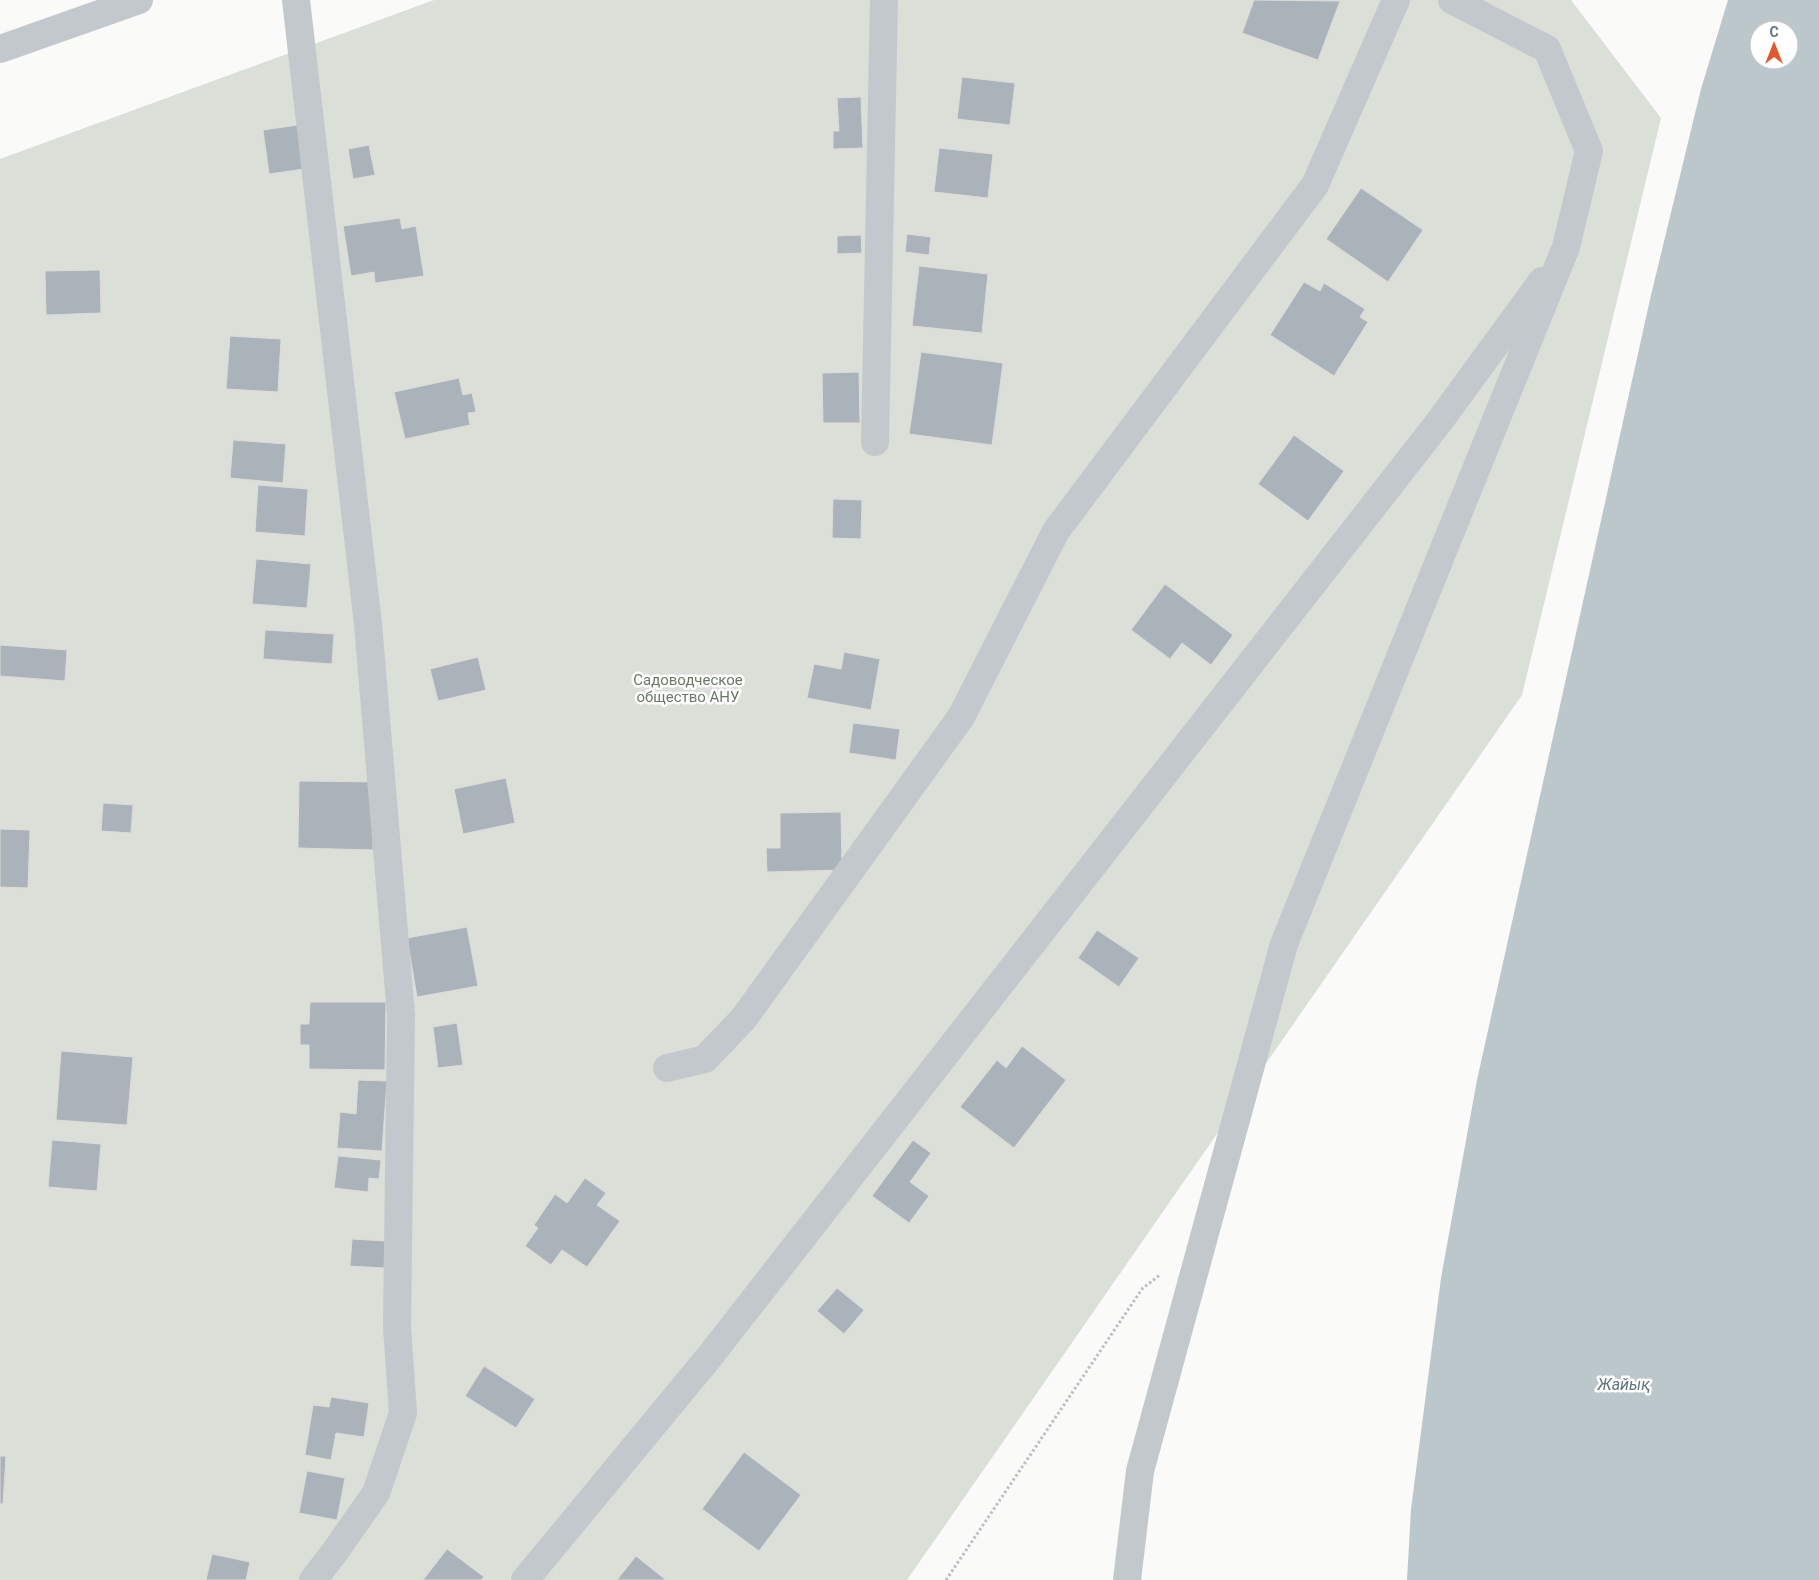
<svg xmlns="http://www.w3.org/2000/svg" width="1819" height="1580" font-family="Roboto,sans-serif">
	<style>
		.green { fill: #dadfd7 }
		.water { fill: #bbc7cb; fill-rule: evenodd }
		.building { fill: #aab3b9; stroke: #dcdcda }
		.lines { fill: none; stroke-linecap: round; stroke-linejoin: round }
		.path { stroke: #bbbfc2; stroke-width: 3; stroke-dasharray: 2.5 2.5; stroke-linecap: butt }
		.street { stroke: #c3c8cc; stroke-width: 28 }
		.labels { text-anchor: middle; stroke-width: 5; stroke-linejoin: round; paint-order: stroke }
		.park-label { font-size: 15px; fill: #687a64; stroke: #fff }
		.water-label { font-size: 16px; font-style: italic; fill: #60757c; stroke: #fff }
	</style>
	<rect width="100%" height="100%" fill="#fafaf8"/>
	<path class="green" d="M434 0H1571L1661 118 1522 695 907 1580H0V159Z"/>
	<path class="water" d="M1728 0H1819V1580H1407L1411 1509 1441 1278 1477 1080 1651 295 1701 89ZM1759 30H1789V60H1759Z"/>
	<g class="building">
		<path d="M1254 0 1340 1 1318 60 1242 33Z"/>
		<path d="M962 77 1015 83 1010 125 957 119Z"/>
		<path d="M861 97 863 148 833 149V131H839L837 98Z"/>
		<path d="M305 124 311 168 269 174 263 130Z"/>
		<path d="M369 145 375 175 353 179 348 149Z"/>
		<path d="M939 148 993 154 988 198 934 192Z"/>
		<path d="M1361 188 1423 230 1388 282 1326 239Z"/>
		<path d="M400 218 402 229 416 226 424 276 375 283 374 272 351 276 343 226Z"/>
		<path d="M907 234 931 237 929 255 905 252Z"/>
		<path d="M861 235 862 253 837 254V236Z"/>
		<path d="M919 266 988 274 982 333 912 326Z"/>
		<path d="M100 270 101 313 46 315 45 271Z"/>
		<path d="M1304 282 1320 291 1324 283 1365 309 1360 317 1368 322 1334 376 1270 335Z"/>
		<path d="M230 336 281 339 278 392 226 389Z"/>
		<path d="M921 352 1003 363 992 445 909 434Z"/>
		<path d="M859 372 860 423H823L822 373Z"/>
		<path d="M459 378 463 395 472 393 476 412 468 413 470 425 405 439 394 392Z"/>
		<path d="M1294 435 1344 471 1308 521 1258 484Z"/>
		<path d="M233 440 286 444 283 483 230 478Z"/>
		<path d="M258 485 308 489 305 536 255 532Z"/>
		<path d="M833 499 862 500 861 539 832 538Z"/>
		<path d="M256 559 311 564 307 608 252 604Z"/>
		<path d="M1165 584 1233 635 1211 665 1182 643 1170 659 1131 630Z"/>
		<path d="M265 630 334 634 332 664 263 659Z"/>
		<path d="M0 645 67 650 65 681 0 676Z"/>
		<path d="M844 652 880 659 871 710 807 698 814 664 841 669Z"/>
		<path d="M478 657 486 690 438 701 430 669Z"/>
		<path d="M853 723 900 729 896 760 849 753Z"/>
		<path d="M506 778 515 823 463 834 454 789Z"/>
		<path d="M299 781 374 782 373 850 298 848Z"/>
		<path d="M103 803 133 805 131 833 101 831Z"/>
		<path d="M841 812 842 870 767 872 766 848H780V813Z"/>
		<path d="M0 829 30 830 28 888 0 887Z"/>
		<path d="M467 927 478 986 417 997 407 938Z"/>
		<path d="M1097 930 1139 958 1119 987 1078 958Z"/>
		<path d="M310 1002H386L385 1070 309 1069V1045H300V1024H309Z"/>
		<path d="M457 1023 463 1065 438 1068 433 1027Z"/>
		<path d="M1022 1046 1066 1080 1014 1148 960 1107 997 1060 1006 1068Z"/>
		<path d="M61 1051 133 1057 127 1125 56 1120Z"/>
		<path d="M358 1080 387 1081 382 1151 337 1148 340 1112 356 1114Z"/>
		<path d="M52 1140 101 1144 97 1191 48 1187Z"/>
		<path d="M913 1140 931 1153 910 1182 929 1196 909 1223 872 1196Z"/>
		<path d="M338 1156 381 1160 379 1179 369 1178 368 1192 334 1188Z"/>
		<path d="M585 1178 606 1193 597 1205 620 1221 587 1267 562 1250 551 1265 525 1246 538 1228 534 1225 555 1194 567 1203Z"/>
		<path d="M352 1239 386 1241 384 1268 350 1266Z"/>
		<path d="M837 1288 864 1310 844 1334 817 1311Z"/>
		<path d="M484 1366 535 1399 516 1428 465 1396Z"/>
		<path d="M331 1397 369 1403 364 1437 336 1433 331 1460 305 1455 313 1405 329 1407Z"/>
		<path d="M744 1452 801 1495 759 1551 702 1509Z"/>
		<path d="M0 1456H6L3 1504H0Z"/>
		<path d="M307 1471 345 1478 337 1520 299 1513Z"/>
		<path d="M447 1549 484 1577 481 1580H423Z"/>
		<path d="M212 1554 250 1562 246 1580H206Z"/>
		<path d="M636 1556 666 1580H617Z"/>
	</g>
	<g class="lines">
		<path class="path" d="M946 1580 1142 1289 1161 1274"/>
		<g class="street">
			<path d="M296 0 368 624 401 1015 397 1327 403 1413 376 1493 334 1553 313 1580"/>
			<path d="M0 49 139 0"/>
			<path d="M875 442 884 0"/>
			<path d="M667 1068 705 1059 744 1018 961 717 1056 531 1315 185 1396 0"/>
			<path d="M525 1580 710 1356 1439 422 1542 281"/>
			<path d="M1127 1580 1140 1471 1284 944 1566 247 1589 151 1547 49 1452 0"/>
		</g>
	</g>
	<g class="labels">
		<g class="park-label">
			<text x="688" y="685">Садоводческое<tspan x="688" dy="17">общество АНУ</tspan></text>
		</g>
		<g class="water-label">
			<text x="1624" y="1390">Жайық</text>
		</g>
	</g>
	<g transform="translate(1774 45)"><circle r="24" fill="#ffffff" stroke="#c1c8cd"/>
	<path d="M0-4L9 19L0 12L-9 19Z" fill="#e4572e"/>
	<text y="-8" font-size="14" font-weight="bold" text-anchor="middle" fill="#657683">С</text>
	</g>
</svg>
